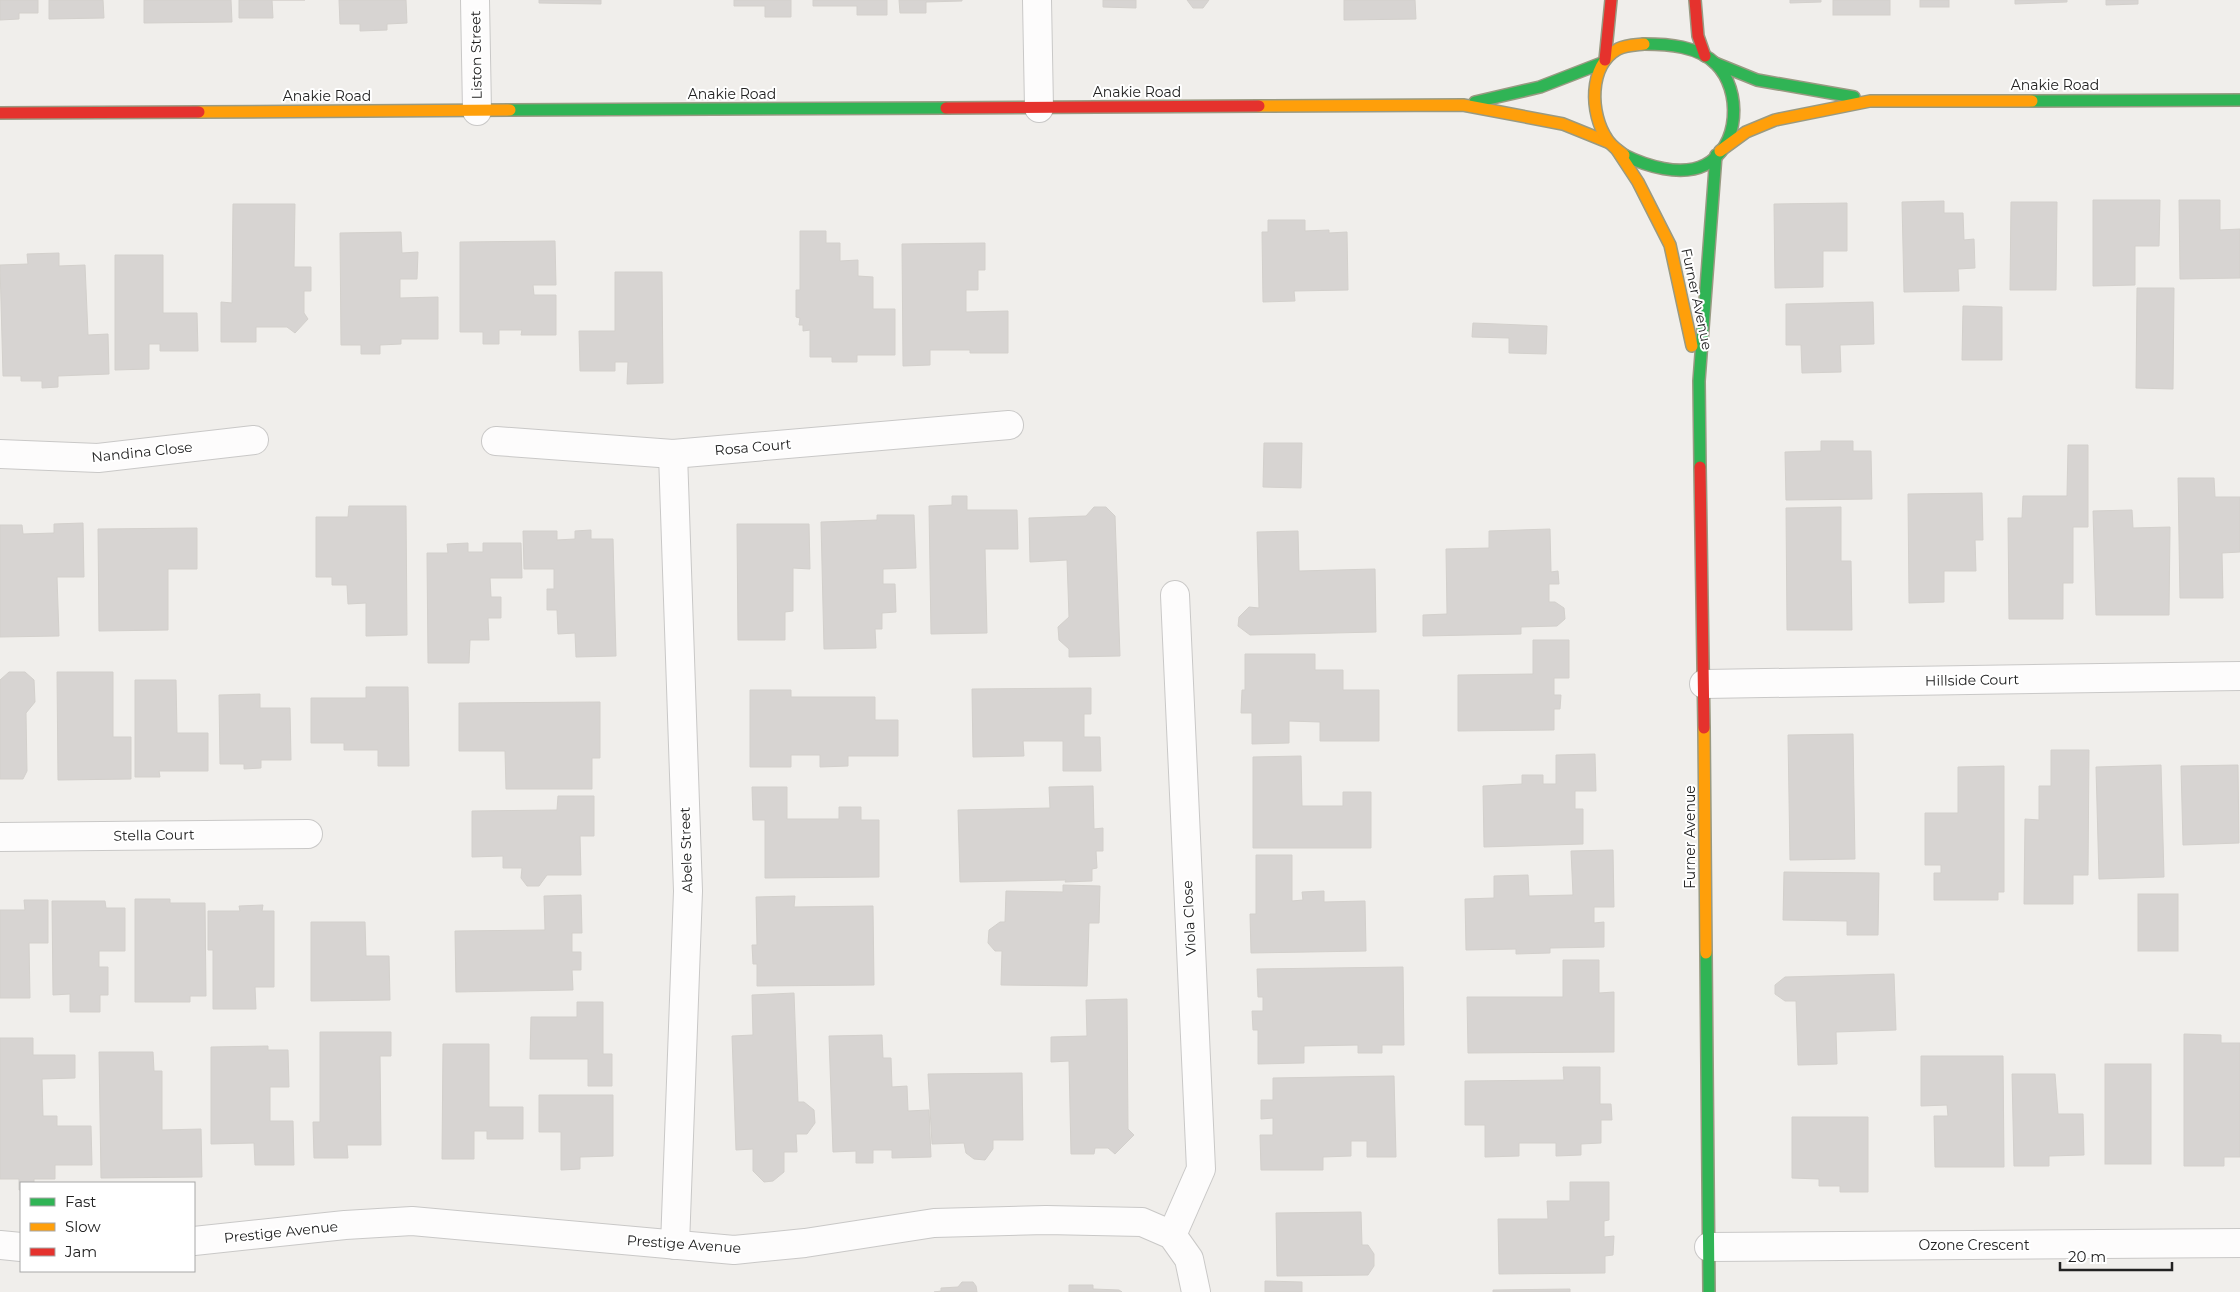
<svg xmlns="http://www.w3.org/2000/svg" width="2240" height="1292" font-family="Montserrat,sans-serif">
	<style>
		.building { fill: #d7d4d2; stroke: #d3d0cc }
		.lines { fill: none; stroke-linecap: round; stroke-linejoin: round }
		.street-casing { stroke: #c9c8c7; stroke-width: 30 }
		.fast-casing { stroke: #999a82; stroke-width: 14 }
		.slow-casing { stroke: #999a82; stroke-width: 14 }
		.jam-casing { stroke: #999a82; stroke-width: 14 }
		.street { stroke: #fdfcfc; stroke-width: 28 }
		.fast { stroke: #30b455; stroke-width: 11 }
		.slow { stroke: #ff9f0a; stroke-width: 11 }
		.jam { stroke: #e5322d; stroke-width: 11 }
		.labels { text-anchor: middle; stroke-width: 4; stroke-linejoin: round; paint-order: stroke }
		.street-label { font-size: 14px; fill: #222; stroke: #fff }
	</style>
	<rect width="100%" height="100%" fill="#f0eeeb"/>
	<g class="building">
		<path d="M0 0H38V13H19V19L0 20Z"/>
		<path d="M49 0H103L104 18 49 19Z"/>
		<path d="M144 0H231L232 22 144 23Z"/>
		<path d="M239 0H305H272L273 18H239Z"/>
		<path d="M339 0H406L407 23 387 24V30L360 31V24H340Z"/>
		<path d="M539 0H601V4L539 3Z"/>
		<path d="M734 0H791V17H765V6H734Z"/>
		<path d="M813 0H887V15H857V6H813Z"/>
		<path d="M899 0H962V1L926 2V13H900Z"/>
		<path d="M1103 0H1136V8L1103 7Z"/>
		<path d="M1187 0H1209L1203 8H1193Z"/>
		<path d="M1344 0H1415L1416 19 1344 20Z"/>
		<path d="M1790 0H1821V2L1790 3Z"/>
		<rect x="1833" y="0" width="57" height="15"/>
		<rect x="1920" y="0" width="29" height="7"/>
		<path d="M2015 0H2067V2L2015 4Z"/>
		<path d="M2106 0H2138V4L2106 5Z"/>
		<path d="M2093 200H2160L2159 246H2135V285L2093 286Z"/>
		<path d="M2179 200H2220V230L2240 229V278L2180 279Z"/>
		<path d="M1944 201V213H1963L1964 240 1974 239 1975 268 1958 269 1959 291 1904 292 1902 202Z"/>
		<path d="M2011 202H2057L2056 290H2010Z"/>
		<path d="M1847 203V251H1823V287L1775 288 1774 204Z"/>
		<path d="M233 204H295L294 267H311V291H304V313L308 319 295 333 287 327H256V342H221V302L232 303Z"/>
		<path d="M1268 220H1305V231L1329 230V233L1347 232 1348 290 1294 291 1295 301 1263 302 1262 232H1268Z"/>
		<path d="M800 231H826V243H840V261L858 260V276L873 277V309H895V355H857V362H832V357H810V330L803 331V325H799L800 318 796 317V290H800Z"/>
		<path d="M401 232 402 253 418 252 417 279H400V298L438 297V339H401V344L380 345V354H361V345H341L340 233Z"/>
		<path d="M555 241 556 285H533L534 295H556V335H521L522 330H499V344H483V332H460V242Z"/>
		<path d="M985 243V270H978V290H966V312L1008 311V353H970V350H930V365L903 366 902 244Z"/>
		<path d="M59 253V266L85 265 88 335 108 334 109 374 58 376V387L42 388V381H21V376H3L0 265 28 264 27 254Z"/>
		<path d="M115 255H163V313H197L198 351H160V344H149V369L115 370Z"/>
		<path d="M615 272H662L663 383 627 384 628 362H615V371H580L579 331H615Z"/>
		<path d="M2137 288H2174L2173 389 2136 388Z"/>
		<path d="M1873 302 1874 344 1840 345 1841 372 1802 373 1801 345H1786V304Z"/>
		<path d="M1963 306 2002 307V360H1962Z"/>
		<path d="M1473 323 1547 326 1546 354 1509 353V338L1472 337Z"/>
		<path d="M1821 441H1853V451H1871L1872 499 1786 500 1785 452 1821 451Z"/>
		<path d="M1264 443H1302L1301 488 1263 487Z"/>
		<path d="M2068 445H2088V527H2073V583H2063V619H2009L2008 518H2022L2023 496H2067Z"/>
		<path d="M2178 478H2214L2215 497H2240V552L2222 553 2223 598H2180Z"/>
		<path d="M1982 493 1983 540H1975L1976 571H1944V602L1909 603 1908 494Z"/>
		<path d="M952 496H967V510H1017L1018 549H985L987 633 931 634 929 506 952 505Z"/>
		<path d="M349 506H406L407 635 366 636V603L348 604 347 585H332V577H316V517H348Z"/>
		<path d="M1094 507H1106L1115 516 1120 656 1069 657V649L1059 640 1058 627 1069 617 1067 560 1030 562 1029 518 1086 516Z"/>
		<path d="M1841 507V561H1851L1852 630H1787L1786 508Z"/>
		<path d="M2132 510 2133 528 2170 527 2169 615H2096L2093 511Z"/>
		<path d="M877 515H914L916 568 883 569V584H895L896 612 882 613V629H875L876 648 824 649 821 522 877 520Z"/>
		<path d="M83 523 84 577H57L59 636 0 637V525H22L23 534 54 533V524Z"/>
		<path d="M737 524H809L810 569 793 568V611L785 612V640H738Z"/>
		<path d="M197 528V569H168V630L99 631 98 529Z"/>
		<path d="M1550 529 1551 572 1558 571 1559 584H1549V602H1555L1564 608 1565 619 1557 626 1521 627V634L1423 636V615L1447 614 1446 549 1489 548V531Z"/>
		<path d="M591 530V539H613L616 656 576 657 575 633 558 634 557 610H547V589H554V569H524L523 531H557V540L575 539V531Z"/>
		<path d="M1298 531 1299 571 1375 569 1376 632 1250 635 1238 626 1239 617 1249 607 1259 608 1257 532Z"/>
		<path d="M468 543V552H483V543H521L522 578H490L491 597H501V618H488L489 640H470L469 663H428L427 553H448L447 544Z"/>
		<path d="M1533 640H1569V678H1554V695H1561L1560 709H1554V730L1458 731V675L1533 674Z"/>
		<path d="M1245 654H1315V670H1343V690H1379V741H1320V722L1289 721V743L1252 744V713H1241L1242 690H1245Z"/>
		<path d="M9 672H25L34 680 35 702 26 713 27 771 23 779H0V680Z"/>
		<path d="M57 672H113V737H131V779L58 780Z"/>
		<path d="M135 680H176L177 733H208V771H159L160 777H135Z"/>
		<path d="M366 687H408L409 766H378V750H344V743H311V698H366Z"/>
		<path d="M1091 688V714H1084V737H1100L1101 771H1063V741H1023L1024 756 973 757 972 689Z"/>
		<path d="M750 690H791V697H875V720H898V756H848V766L820 767V755H791V767H750Z"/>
		<path d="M260 694V708H290L291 760H261V768L244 769V764H220L219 695Z"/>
		<path d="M600 702V758H592V789H506L505 751H459V703Z"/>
		<path d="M1853 734 1855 859 1790 860 1788 735Z"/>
		<path d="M2051 750H2089L2088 875H2073V904H2024L2025 819 2039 820V786H2051Z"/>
		<path d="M1595 754 1596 791H1575V809H1583V844L1484 847 1483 786 1522 784V775H1543V784H1556V755Z"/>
		<path d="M1301 756 1302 806H1343V792H1371V848H1253V757Z"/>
		<path d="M2161 765 2164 877 2099 879 2096 767Z"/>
		<path d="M2238 765 2239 843 2183 845 2181 766Z"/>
		<path d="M2004 766V892H1998V900H1934V873H1941V865H1925V813H1958V767Z"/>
		<path d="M1093 786 1094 829 1103 828V851H1096L1097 868 1092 869V881L1065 882 1066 880 960 882 958 810 1050 808 1049 787Z"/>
		<path d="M752 787H787V819H839V807H861V820H879V877L765 878V820H753Z"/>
		<path d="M558 796H594V836H580L581 875H547L539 886H527L521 878 522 868H503V856L472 857V811L557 810Z"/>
		<path d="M1613 850 1614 907H1594V923L1604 922V947L1550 948V953L1516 954V949L1466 950 1465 899 1494 898V876L1528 875 1529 896 1573 895 1571 851Z"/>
		<path d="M1256 855H1292V901L1303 900 1302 892 1324 891V902L1365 901 1366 951 1251 953 1250 914H1256Z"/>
		<path d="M1784 872 1879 873 1878 935H1847V921L1783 920Z"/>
		<path d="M1063 885 1100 886 1099 923H1089L1087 986 1001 985 1002 951H995L988 943 989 930 1000 922H1005L1006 891 1063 892Z"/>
		<rect x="2138" y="894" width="40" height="57"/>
		<path d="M581 895 582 933H572V952H581V970H572L573 990 456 992 455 931 545 930 544 896Z"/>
		<path d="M795 896 794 907 873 906 874 985 757 986V964H753L752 945H757L756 897Z"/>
		<path d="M135 899H170V903H205L206 996H190V1002H135Z"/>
		<path d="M24 900H48V943H29L30 998H0V910H25Z"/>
		<path d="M52 901H105L106 908H125V951H99V967H108V995H100V1012H70V994L53 995Z"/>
		<path d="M263 905 262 911H274V987H255L256 1009H213V950H208V911H240L239 906Z"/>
		<path d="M311 922H365L366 956H389L390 1000 311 1001Z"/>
		<path d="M1563 960H1599V993L1614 992V1052L1468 1053 1467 997H1563Z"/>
		<path d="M1403 967 1404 1045H1382V1053H1358V1045L1304 1046V1063L1258 1064V1030H1253L1252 1011H1263V997H1258L1257 969Z"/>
		<path d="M1894 974 1896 1030 1836 1032 1837 1064 1798 1065 1796 1001H1785L1775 994V985L1785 977Z"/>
		<path d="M794 993 798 1102H804L814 1110 815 1123 807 1134H796L797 1152H784V1172L773 1181 764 1182 753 1171V1149L736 1150 732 1036 753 1035 752 995Z"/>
		<path d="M1127 999 1128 1129 1134 1135 1115 1154 1108 1148H1095L1094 1154H1071L1069 1061 1051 1062V1037L1087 1036 1086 1000Z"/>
		<path d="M577 1002H603V1054H612V1086H588V1059H530L531 1017H577Z"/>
		<path d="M320 1032H391V1056H380L381 1145H347L348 1158H314L313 1122H320Z"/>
		<path d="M2184 1034 2221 1035V1043H2240V1157H2224V1166H2184Z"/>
		<path d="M882 1035 883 1058H891L892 1087 907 1086 908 1111 929 1110 931 1157 892 1158V1150H873V1163H856V1151L833 1152 829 1036Z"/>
		<path d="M0 1038H33V1055H75V1078L42 1079 43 1116H57V1126H91L92 1165H55V1179H34V1183H21V1190H19V1179H0Z"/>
		<path d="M443 1044H489V1107H523V1139H487V1131H474V1159H442Z"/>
		<path d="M268 1046V1050H288L289 1087H270V1121H293L294 1165H255L254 1143 211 1144V1047Z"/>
		<path d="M99 1052H153L154 1071H162V1130L201 1129 202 1177 101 1178Z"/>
		<path d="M1921 1056H2003L2004 1167H1935L1934 1116H1948L1947 1105 1921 1106Z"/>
		<rect x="2105" y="1064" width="46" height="100"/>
		<path d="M1563 1067H1600V1104H1611L1612 1120H1601V1143L1581 1144V1155L1556 1156V1143H1519V1156L1485 1157V1125H1465V1081L1564 1080Z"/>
		<path d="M1022 1073 1023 1140H993V1149L985 1160 974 1159 966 1153 964 1143 932 1144 928 1074Z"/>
		<path d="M2012 1074H2055L2058 1114H2083L2084 1155 2049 1156V1166H2014Z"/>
		<path d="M1394 1076 1396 1157H1367V1141H1351V1156L1323 1157V1170H1261L1260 1135H1273V1118L1261 1119V1100H1273V1078Z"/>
		<path d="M539 1095H613V1156L580 1157V1169L561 1170V1132H539Z"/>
		<path d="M1792 1117H1868V1192H1840V1186H1819V1179L1792 1178Z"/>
		<path d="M1570 1182H1609V1220L1604 1221V1237L1614 1236 1613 1255 1605 1256V1273L1499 1274 1498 1219H1548L1547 1201H1570Z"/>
		<path d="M1361 1212 1362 1245H1368L1374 1254V1266L1368 1275 1277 1276 1276 1213Z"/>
		<path d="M1265 1281 1302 1282V1292H1265Z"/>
		<path d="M962 1282H973L976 1286 977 1292H934L941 1291V1288L958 1287Z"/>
		<path d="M1069 1285H1093V1289L1119 1290 1122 1292H1069Z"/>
		<path d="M1570 1289V1292H1493V1290Z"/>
	</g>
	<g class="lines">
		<defs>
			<g id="street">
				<path d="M475 0 477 111"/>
				<path d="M1037 0 1039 108"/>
				<path d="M496 441 673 454 1009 425"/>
				<path d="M0 454 98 458 254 440"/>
				<path d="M673 454 688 891 675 1245"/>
				<path d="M1704 684 2240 676"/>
				<path d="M0 837 308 834"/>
				<path d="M1172 1235 1201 1169 1175 595"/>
				<path d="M194 1241 345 1225 412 1221 734 1250 805 1243 934 1223 1046 1220 1142 1222 1172 1235 1189 1259 1196 1292"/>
				<path d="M0 1245 21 1247"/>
				<path d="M1709 1247 2240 1243"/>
			</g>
			<g id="fast">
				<path d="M1715 63 1757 80 1854 97"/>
				<path d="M2032 101 2240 100"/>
				<path d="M1475 102 1540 87 1602 63"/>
				<path d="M510 110 946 108"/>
				<path d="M1624 155C1646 166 1681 177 1705 165 1740 147 1742 90 1716 64 1698 46 1668 44 1644 44"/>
				<path d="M1700 467 1699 381 1716 155"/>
				<path d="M1706 953 1709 1292"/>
			</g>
			<g id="slow">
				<path d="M1259 106 1463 105 1563 124 1610 143"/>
				<path d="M199 112 510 110"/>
				<path d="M1617 150 1638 182 1670 245 1692 346"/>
				<path d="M1720 151 1746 132 1775 120 1870 101H2032"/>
				<path d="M1624 155C1618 150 1611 146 1607 139 1590 114 1588 66 1618 49 1626 45 1635 45 1644 44"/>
				<path d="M1704 728 1706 953"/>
			</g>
			<g id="jam">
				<path d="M1695 0 1698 36 1705 56"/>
				<path d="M1605 60 1611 0"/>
				<path d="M946 108 1259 106"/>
				<path d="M0 113 199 112"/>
				<path d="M1700 467 1704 728"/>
			</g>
		</defs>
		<use href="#street" class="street-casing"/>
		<use href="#fast" class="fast-casing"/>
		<use href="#slow" class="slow-casing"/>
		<use href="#jam" class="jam-casing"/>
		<use href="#street" class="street"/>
		<use href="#fast" class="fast"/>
		<use href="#slow" class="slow"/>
		<use href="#jam" class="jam"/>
	</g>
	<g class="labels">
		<g class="street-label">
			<text transform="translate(476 55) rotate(-91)" y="5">Liston Street</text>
			<text x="2055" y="90">Anakie Road</text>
			<text x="1137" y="97">Anakie Road</text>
			<text x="732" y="99">Anakie Road</text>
			<text x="327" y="101">Anakie Road</text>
			<text transform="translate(1697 299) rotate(78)" y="5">Furner Avenue</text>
			<text transform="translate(753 447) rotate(-5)" y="5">Rosa Court</text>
			<text transform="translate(142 452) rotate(-6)" y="5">Nandina Close</text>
			<text transform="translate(1972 680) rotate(-1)" y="5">Hillside Court</text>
			<text transform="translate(154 835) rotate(-1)" y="5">Stella Court</text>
			<text transform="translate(1690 837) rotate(-90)" y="5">Furner Avenue</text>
			<text transform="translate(686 850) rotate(-92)" y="5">Abele Street</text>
			<text transform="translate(1189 918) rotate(-93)" y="5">Viola Close</text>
			<text transform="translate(281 1232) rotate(-6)" y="5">Prestige Avenue</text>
			<text transform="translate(684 1244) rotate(4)" y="5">Prestige Avenue</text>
			<text x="1974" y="1250">Ozone Crescent</text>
		</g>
	</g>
	<rect x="20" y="1182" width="175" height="90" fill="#ffffff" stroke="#a7a7a7"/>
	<rect x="30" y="1198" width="25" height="8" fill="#30b455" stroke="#a7a7a7"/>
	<text x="65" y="1207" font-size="15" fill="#222222">Fast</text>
	<rect x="30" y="1223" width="25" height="8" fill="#ff9f0a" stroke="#a7a7a7"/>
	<text x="65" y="1232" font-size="15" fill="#222222">Slow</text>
	<rect x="30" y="1248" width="25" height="8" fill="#e5322d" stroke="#a7a7a7"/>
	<text x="65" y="1257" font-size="15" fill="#222222">Jam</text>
	<path d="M2060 1262v8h112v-8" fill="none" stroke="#222222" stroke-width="2.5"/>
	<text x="2068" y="1262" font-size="15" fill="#222222" stroke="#ffffff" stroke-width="4" paint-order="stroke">20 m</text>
</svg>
